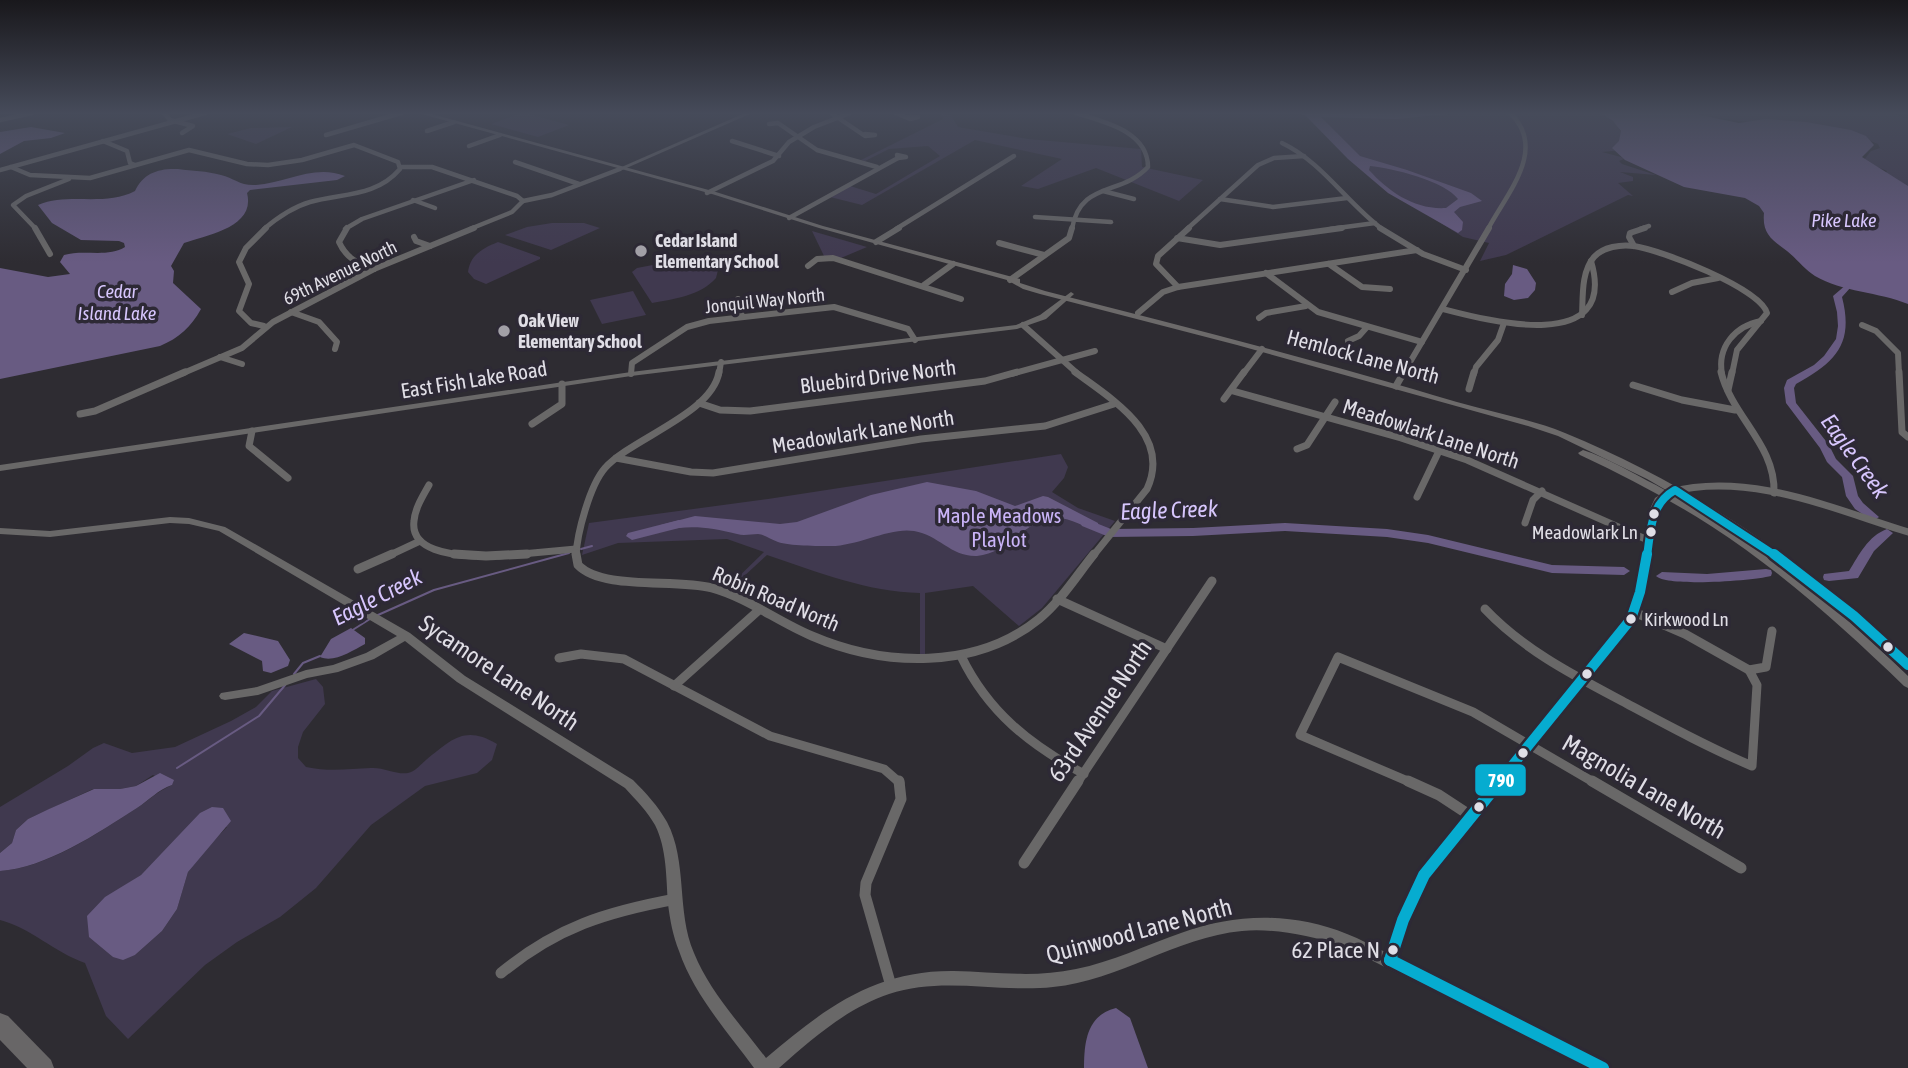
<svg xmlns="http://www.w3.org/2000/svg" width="1908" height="1068" font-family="'Asap Condensed',sans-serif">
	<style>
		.green { fill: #40394f; fill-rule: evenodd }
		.water { fill: #685b82; fill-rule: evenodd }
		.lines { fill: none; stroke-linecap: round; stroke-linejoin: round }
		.stream { stroke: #685b82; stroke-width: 2 }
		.river { fill: #685b82; fill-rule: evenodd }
		.minor-far4 { stroke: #696868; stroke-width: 4.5 }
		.minor-far3 { stroke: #696868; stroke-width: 6 }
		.minor-far2 { stroke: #696868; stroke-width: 7 }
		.minor-far1 { stroke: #696868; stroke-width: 9 }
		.minor { stroke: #696868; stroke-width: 11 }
		.tertiary { fill: #696868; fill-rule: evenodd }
		.secondary { fill: #6c6a6a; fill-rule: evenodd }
		.motorway { fill: #686667; fill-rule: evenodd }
		.bus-1-far2-casing { stroke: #2d2935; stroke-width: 12 }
		.bus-1-far1-casing { stroke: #2d2935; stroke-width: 15 }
		.bus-1-casing { stroke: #2d2935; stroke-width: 18 }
		.bus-1-far2 { stroke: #06acd0; stroke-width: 8 }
		.bus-1-far1 { stroke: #06acd0; stroke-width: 10 }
		.bus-1 { stroke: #06acd0; stroke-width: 12 }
		.poi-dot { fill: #a2a0a7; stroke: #2d2935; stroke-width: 2.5 }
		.bus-dot { fill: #e0dee6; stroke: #2d2935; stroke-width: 2.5 }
		.labels { text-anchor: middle; stroke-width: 7; stroke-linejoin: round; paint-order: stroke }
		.far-poi-label { font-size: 18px; font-weight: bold; fill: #e0dee6; stroke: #2d2935; text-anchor: start }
		.far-street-label { font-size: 18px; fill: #e0dee6; stroke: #2d2935 }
		.far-water-label { font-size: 19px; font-style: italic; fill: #d7c6fd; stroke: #2d2935 }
		.bus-label { font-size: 19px; fill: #e0dee6; stroke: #2d2935; text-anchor: end }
		.street-label { font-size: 21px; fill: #e0dee6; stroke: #2d2935 }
		.park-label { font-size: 21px; fill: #cab4f8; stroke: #2d2935 }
		.water-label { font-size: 23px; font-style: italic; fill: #d7c6fd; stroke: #2d2935 }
		.near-bus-label { font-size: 23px; fill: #e0dee6; stroke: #2d2935; text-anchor: end }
		.near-street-label { font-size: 24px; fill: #e0dee6; stroke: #2d2935 }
		.line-badge { stroke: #2d2935; stroke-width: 2.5 }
		.badge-label { font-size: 19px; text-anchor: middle; font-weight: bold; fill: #fff }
	</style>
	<rect width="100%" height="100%" fill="#2e2c32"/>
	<g class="green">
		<path d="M521 113H525L569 125 538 137 491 124Z"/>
		<path d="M940 113 951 115 958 127 1028 139 1141 149 1142 167 1203 180 1179 201 1096 168 1038 189 1021 186 1062 159 975 140 862 205 830 197 850 186 876 194 940 156 928 146 889 149 865 161 861 160 943 119Z"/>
		<path d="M1462 113H1599L1619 125V129L1626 138 1623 150 1602 152 1621 157 1624 159 1619 161 1622 164 1656 175 1620 172 1633 177V181L1618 183 1633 196 1628 195 1506 255 1480 261 1489 243 1463 237 1386 188 1361 164 1358 155 1321 117 1412 118Z"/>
		<path d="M1679 113H1891L1908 119V189L1885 174 1887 171 1863 161 1871 151 1880 148 1878 144 1858 136Z"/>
		<path d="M292 127 256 144 227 134 251 128Z"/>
		<path d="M552 223H584L600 228 551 250 505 235 527 227Z"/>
		<path d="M812 231 867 247 841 258 824 256Z"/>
		<path d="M498 242 540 257V259L486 284 474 279 468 272C470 255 483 248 498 242Z"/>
		<path d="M710 254 719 266 716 278C700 296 674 299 652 303L632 272 637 268Z"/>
		<path d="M633 291 646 315 602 324 590 300Z"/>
		<path d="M1061 454 1068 467 1064 478 1052 492 1078 508 1115 521 1042 608 1019 626 973 586 925 593V655H920V593C867 592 818 572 767 555L729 590 726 589 764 552 727 539 618 543 582 555 589 523 768 499Z"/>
		<path d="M316 679 323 687 325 704 303 732 298 747V758L306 767C329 772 349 769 371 768 383 767 397 775 408 773 416 771 420 765 426 760 452 739 465 725 497 744L492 760 477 773 425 786 371 825 316 888 280 917 237 942 205 965 128 1039 106 1016 85 963C54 952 31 928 0 920V871C47 868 98 833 137 808 149 800 158 791 172 785L153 775 136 786 120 789H93L28 819 16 830 12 843 0 853V807L68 766 93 748 104 743 132 753 175 747 231 721 256 707 272 691ZM227 827 199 856 188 872 177 909 162 931 135 955 113 957 108 950 124 886 141 875 185 830Z"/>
	</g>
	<g class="water">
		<path d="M1294 113H1460L1397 119 1321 117 1360 156 1407 170 1471 193 1482 201 1460 207 1454 212 1463 222 1462 230 1458 233 1388 193 1348 159 1305 115ZM1370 166C1392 168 1445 181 1458 199L1446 208C1415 210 1389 192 1369 170Z"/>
		<path d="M1600 113H1691L1739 123 1766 119 1806 122 1851 130 1866 136 1874 145 1862 157 1908 186V304C1879 292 1842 292 1815 276 1804 269 1797 259 1787 251 1772 240 1762 234 1764 213L1759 206 1745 198 1684 187 1625 160 1612 148 1619 141 1621 131 1613 121Z"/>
		<path d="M31 127 65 133 51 138 24 141 0 154V132Z"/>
		<path d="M178 169C192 171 207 171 221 175 234 178 240 186 256 185 286 183 314 164 345 176L337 180 250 190 247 193C256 227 207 235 184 243L171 266 174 271 173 283 201 309C191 327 179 338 160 346L0 379V268L48 277 70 274 60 262 64 255C83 249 108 258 125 247L124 243 119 241 81 240 52 223 38 205C68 192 105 207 135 191 143 173 159 168 178 169Z"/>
		<path d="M1513 265 1527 269 1536 283 1535 290 1528 298 1514 300 1504 296 1505 284 1512 274Z"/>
		<path d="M927 482 976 491 1015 506 1043 496 1048 497 1098 523 1099 529C1083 529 1070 516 1053 518 1024 521 1007 554 977 556 951 557 939 535 914 531 890 527 858 546 831 546 818 546 789 546 778 542 771 540 766 535 758 534 751 534 744 536 737 534 710 527 691 525 664 530L661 525 695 516 780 524 797 522 871 495Z"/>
		<path d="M351 628 365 638V644C352 651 334 663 320 657L331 639Z"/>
		<path d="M244 633 278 641 290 660 288 666 271 673 263 671 262 661 229 644Z"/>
		<path d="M160 773 174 780 172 785C158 790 149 800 137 808 98 833 46 868 0 871V853L12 843 16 830 28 819 49 809 94 789H120L136 786Z"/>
		<path d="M212 807 223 808 231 821 188 872 177 909 162 931 135 955 123 960 113 957 89 937 87 916 105 897 141 875 200 813Z"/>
		<path d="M1116 1008 1130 1018 1148 1068H1084C1084 1042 1087 1015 1116 1008Z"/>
	</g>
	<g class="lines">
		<g class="stream">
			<path d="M581 549 592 546"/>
			<path d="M378 615 434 590 569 553"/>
			<path d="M351 631 370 619"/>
			<path d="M294 674 303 663 320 656"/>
			<path d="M177 768 259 716 286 684"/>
		</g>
		<g class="river">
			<path d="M1847 284 1851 287 1842 297C1854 344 1836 362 1796 384L1794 388 1796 403 1829 445 1836 459 1853 476 1858 496 1863 503 1879 517 1873 521 1855 509 1846 496 1842 477 1827 462 1820 448 1786 403 1784 388 1787 380 1814 365 1824 356 1836 339 1838 326 1837 312 1833 296Z"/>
			<path d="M1086 519 1111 529 1193 528 1285 523 1387 529 1428 535 1552 565 1624 567 1630 571 1624 575 1552 573 1428 543 1387 537 1285 531 1193 536 1109 537 1082 526 1080 523Z"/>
			<path d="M679 520 683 521 685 524 683 527 632 540 626 536 628 533Z"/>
			<path d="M1887 529 1893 533 1874 551 1858 578 1829 581 1824 580 1823 577 1824 574 1849 571C1859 555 1868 536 1887 529Z"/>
			<path d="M1766 569 1771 570 1772 573 1771 576C1752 581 1667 587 1656 576L1662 572 1707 574Z"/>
		</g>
		<g class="minor-far4">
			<path d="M164 113 170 120 193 126 182 133"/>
			<path d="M831 113 865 136 875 135 865 134"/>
			<path d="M896 113 910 119 918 117H907"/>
			<path d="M0 120 32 113"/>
			<path d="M769 124 778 123 817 150 877 167"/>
			<path d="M427 131 454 122"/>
			<path d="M326 135 401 113"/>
			<path d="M103 141 127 151 130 163 135 165"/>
			<path d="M732 141 779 156"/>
			<path d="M1282 143C1322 162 1347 203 1382 229"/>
			<path d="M469 146 500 135"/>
			<path d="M897 155 906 157 898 158Z"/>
			<path d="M515 162 579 184"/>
			<path d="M11 167 30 175 90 178 189 150 247 164 268 165 302 160 354 145 398 162 400 169C376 197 343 193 310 202 293 207 277 218 264 229"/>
			<path d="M401 167H432L517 196 523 201"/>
			<path d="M0 170 205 113"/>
			<path d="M1103 191 1134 199"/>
			<path d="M707 193 773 161 789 142 814 127 850 113"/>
			<path d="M1220 199 1273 207 1347 198"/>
			<path d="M413 200 435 208"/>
			<path d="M1035 217 1111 222"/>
			<path d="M789 218 898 158"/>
			<path d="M36 229 13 205 26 196 69 179"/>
			<path d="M345 229 362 219 474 180"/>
			<path d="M470 229 512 212 523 201 552 195 620 169"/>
			<path d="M896 229 1014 156"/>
			<path d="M1072 229C1080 181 1121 196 1148 167 1148 131 1104 122 1076 113"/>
			<path d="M1187 229 1258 165 1274 158 1304 156"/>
			<path d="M1330 229 1375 223"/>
			<path d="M1488 229C1507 193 1548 149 1510 113"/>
			<path d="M1640 229 1649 226"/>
		</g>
		<g class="minor-far3">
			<path d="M35 228 50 254"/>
			<path d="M347 228 339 242C346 258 358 264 374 269"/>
			<path d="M1380 228 1423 254 1466 270"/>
			<path d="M414 237 416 241 430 246"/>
			<path d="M1177 238 1220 245 1342 228"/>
			<path d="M876 242 899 228"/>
			<path d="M999 243 1044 255"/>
			<path d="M1634 246 1629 237 1630 233 1645 228"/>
			<path d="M1329 264 1362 287 1390 289"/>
			<path d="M808 266 817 259 833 258 961 299"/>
			<path d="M1266 273 1318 312 1422 342"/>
			<path d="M1010 280 1069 238 1072 228"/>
			<path d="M924 285 953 264"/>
			<path d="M1178 287 1156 264 1158 256 1189 228"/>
			<path d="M1672 292 1692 283 1718 278"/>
			<path d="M738 299 742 317"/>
			<path d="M1443 309C1489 321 1619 355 1591 261"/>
			<path d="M291 312 319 322 337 342 335 349"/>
			<path d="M1138 313 1163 292 1178 287 1417 250"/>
			<path d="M1582 315C1583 297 1581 272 1594 257 1603 247 1621 244 1634 246 1661 250 1760 288 1767 313L1737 350 1732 374"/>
			<path d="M1259 318 1266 313 1306 306"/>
			<path d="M1023 325 1078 374"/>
			<path d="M1862 325 1876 331 1898 353 1899 374"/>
			<path d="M264 326 251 323 239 311 249 284 239 262 246 248 266 228"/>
			<path d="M1348 341 1359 336 1367 327"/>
			<path d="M220 357 242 364"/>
			<path d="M181 374 242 348 273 322 374 269 474 228"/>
			<path d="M631 374 632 363 687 327 709 321 834 307 908 329 915 340"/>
			<path d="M719 374 721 362"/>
			<path d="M1011 374 1095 351"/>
			<path d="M1243 374 1262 349"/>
			<path d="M1403 374 1489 228"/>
			<path d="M1474 374 1476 367 1498 340 1504 323"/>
			<path d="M1722 374C1717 347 1735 326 1761 321"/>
		</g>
		<g class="minor-far2">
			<path d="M1075 372C1113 400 1172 435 1147 489L1093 556"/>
			<path d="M1721 372C1732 417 1776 445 1774 493"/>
			<path d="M1899 372 1902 432 1908 437"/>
			<path d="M1633 385 1682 400 1735 410"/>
			<path d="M1396 386 1404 372"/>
			<path d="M1469 389 1474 372"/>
			<path d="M1728 390 1732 372"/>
			<path d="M1233 391 1401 438 1467 460 1650 541"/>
			<path d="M1224 399 1244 372"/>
			<path d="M699 403 720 410 750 411 985 381 1017 372"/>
			<path d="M80 414 95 411 185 372"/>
			<path d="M532 424 562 404V384"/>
			<path d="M252 431 249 446 288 478"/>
			<path d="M1297 449 1307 445 1335 402"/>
			<path d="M616 458 691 472 713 473 921 439 1045 426 1114 404"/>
			<path d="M429 485C423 496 415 508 414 521 410 551 453 555 474 556"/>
			<path d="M1670 492C1749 471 1833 509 1908 532"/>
			<path d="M1417 497 1439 451"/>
			<path d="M1525 523 1533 500 1542 491"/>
			<path d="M388 556 420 541"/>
			<path d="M499 556 576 549"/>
			<path d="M576 556C577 533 590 485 605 468 632 438 712 414 719 372"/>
		</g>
		<g class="minor-far1">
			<path d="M454 554 486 556 527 554"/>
			<path d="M576 554 578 565C603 591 676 578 712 588 748 598 778 622 812 636 884 667 976 670 1039 619 1061 601 1077 575 1094 554"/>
			<path d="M358 569 392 554"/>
			<path d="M1057 599 1167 649"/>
			<path d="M1485 609C1524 650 1573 675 1622 701 1665 724 1707 747 1752 766L1757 685 1749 670 1766 667 1772 631"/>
			<path d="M1634 612 1685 634 1749 670"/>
			<path d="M961 656C988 712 1030 745 1084 774"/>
			<path d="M559 658 581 654 624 659 770 736 884 769 900 783"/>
			<path d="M674 686 759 610"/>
			<path d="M1077 783 1212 581"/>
			<path d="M1412 783 1300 735 1338 657 1473 712 1595 783"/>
		</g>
		<g class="minor">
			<path d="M1408 781 1439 795 1471 816"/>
			<path d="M1592 781 1741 868"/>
			<path d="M1024 863 1078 781"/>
			<path d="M501 973C557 927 606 912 676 899"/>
			<path d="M891 986 865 895 866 883 901 799 899 781"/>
		</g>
		<g class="tertiary">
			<path d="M745 113H752L622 170 617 169Z"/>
			<path d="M1071 292 1074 294 1073 295 1046 319 1017 329 631 376 0 471V465L631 372 1016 325 1040 315Z"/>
			<path d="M1666 491 1671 494 1662 501 1660 509 1645 592 1636 619 1429 879 1410 920 1398 958 1608 1063 1611 1068H1587L1341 945C1309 936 1275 928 1242 931 1176 937 1119 981 1053 987 999 993 942 976 889 994 847 1008 812 1039 779 1068H754C727 1031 694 995 679 951 673 936 670 920 668 904 666 878 667 849 655 825 647 811 636 800 625 788L457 682 405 641 374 659 338 672 307 678 258 695 225 700 221 699 219 696 221 693 257 687 306 670 333 665 366 653 397 636 219 531 189 524 170 523 50 537 0 534V528L50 531 170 517 189 518 225 527 410 633 465 676 633 780C646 793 658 806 667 822 688 862 676 911 694 953 710 992 741 1025 766 1058 824 1009 874 970 954 971 995 972 1035 978 1076 969 1112 962 1146 945 1181 933 1235 913 1293 912 1347 934 1360 939 1373 946 1385 952L1396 920 1419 871 1626 618 1635 592 1650 509 1655 498Z"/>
		</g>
		<g class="secondary">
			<path d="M418 113H428L716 192 823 226 1020 279V283L1045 291C1168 322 1291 354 1413 389 1442 398 1470 406 1499 413 1522 419 1544 424 1565 433 1693 485 1807 564 1908 658V669L1904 668 1836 606 1800 578 1726 525 1647 479 1558 436 1528 426 1237 345 1040 294 1023 289 1007 280 819 228 712 194Z"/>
			<path d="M1583 450C1608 458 1632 473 1656 485 1749 536 1832 602 1908 676V688L1904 686C1844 628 1782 572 1711 526 1669 499 1625 476 1580 455L1578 453Z"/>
		</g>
		<path class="motorway" d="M0 1013 8 1016 51 1060 54 1068H27L0 1040Z"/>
		<defs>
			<path id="bus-1-far2" d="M1647 556C1651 530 1650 504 1675 490L1776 556"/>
			<g id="bus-1-far1">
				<path d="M1774 554 1854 616 1908 665"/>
				<path d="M1498 783 1631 619 1640 592 1647 554"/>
			</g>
			<g id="bus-1">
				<path d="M1390 960 1403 920 1424 875 1500 781"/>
				<path d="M1390 960 1603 1068"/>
			</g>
		</defs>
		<use href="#bus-1-far2" class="bus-1-far2-casing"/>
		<use href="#bus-1-far1" class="bus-1-far1-casing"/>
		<use href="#bus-1" class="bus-1-casing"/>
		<use href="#bus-1-far2" class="bus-1-far2"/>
		<use href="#bus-1-far1" class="bus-1-far1"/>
		<use href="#bus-1" class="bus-1"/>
	</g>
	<linearGradient id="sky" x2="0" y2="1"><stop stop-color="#19181c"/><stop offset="0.43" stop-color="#464b5a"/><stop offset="1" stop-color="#464b5a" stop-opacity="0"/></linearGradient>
	<rect width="1908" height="263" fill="url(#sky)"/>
	<g class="poi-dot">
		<circle cx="641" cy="251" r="7"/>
		<circle cx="504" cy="331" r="7"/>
	</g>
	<g class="bus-dot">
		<circle cx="1654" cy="514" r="6"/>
		<circle cx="1651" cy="532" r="6"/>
		<circle cx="1631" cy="619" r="6"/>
		<circle cx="1888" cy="647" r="6"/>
		<circle cx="1587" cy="674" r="6"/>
		<circle cx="1523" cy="753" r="6"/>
		<circle cx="1479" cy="807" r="6"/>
		<circle cx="1393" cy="950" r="6"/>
	</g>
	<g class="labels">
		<g class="far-poi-label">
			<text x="655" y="247">Cedar Island<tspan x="655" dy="21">Elementary School</tspan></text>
			<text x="518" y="327">Oak View<tspan x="518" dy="21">Elementary School</tspan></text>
		</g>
		<g class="far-street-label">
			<text transform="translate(340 273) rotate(-26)" y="6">69th Avenue North</text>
			<text transform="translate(765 301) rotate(-6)" y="6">Jonquil Way North</text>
		</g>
		<g class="far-water-label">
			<text x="1844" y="227">Pike Lake</text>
			<text x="117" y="298">Cedar<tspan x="117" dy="22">Island Lake</tspan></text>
		</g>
		<g class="bus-label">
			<text x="1638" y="539">Meadowlark Ln</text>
			<text x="1644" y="626" text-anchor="start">Kirkwood Ln</text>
		</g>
		<g class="street-label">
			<text transform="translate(1363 357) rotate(15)" y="7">Hemlock Lane North</text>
			<text transform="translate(878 377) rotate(-7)" y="7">Bluebird Drive North</text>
			<text transform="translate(474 380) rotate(-9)" y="7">East Fish Lake Road</text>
			<text transform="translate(863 432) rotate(-9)" y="7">Meadowlark Lane North</text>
			<text transform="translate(1431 434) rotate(18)" y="7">Meadowlark Lane North</text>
			<text transform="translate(776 599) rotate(23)" y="7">Robin Road North</text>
		</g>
		<g class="park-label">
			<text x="999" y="523">Maple Meadows<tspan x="999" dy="24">Playlot</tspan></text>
		</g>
		<g class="water-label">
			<text transform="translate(1855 456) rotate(54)" y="8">Eagle Creek</text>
			<text transform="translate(1169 510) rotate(-2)" y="8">Eagle Creek</text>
			<text transform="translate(377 597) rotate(-27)" y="8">Eagle Creek</text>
		</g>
		<g class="near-bus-label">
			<text x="1380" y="958">62 Place N</text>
		</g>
		<g class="near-street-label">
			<text transform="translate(499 673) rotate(34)" y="8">Sycamore Lane North</text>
			<text transform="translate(1100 711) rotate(-56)" y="8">63rd Avenue North</text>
			<text transform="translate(1644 787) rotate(30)" y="8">Magnolia Lane North</text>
			<text transform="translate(1139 931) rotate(-15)" y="8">Quinwood Lane North</text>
		</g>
	</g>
	<rect class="line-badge" x="1474" y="763" width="53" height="34" rx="7" fill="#06acd0"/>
	<g class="badge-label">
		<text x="1501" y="787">790</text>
	</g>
</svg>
